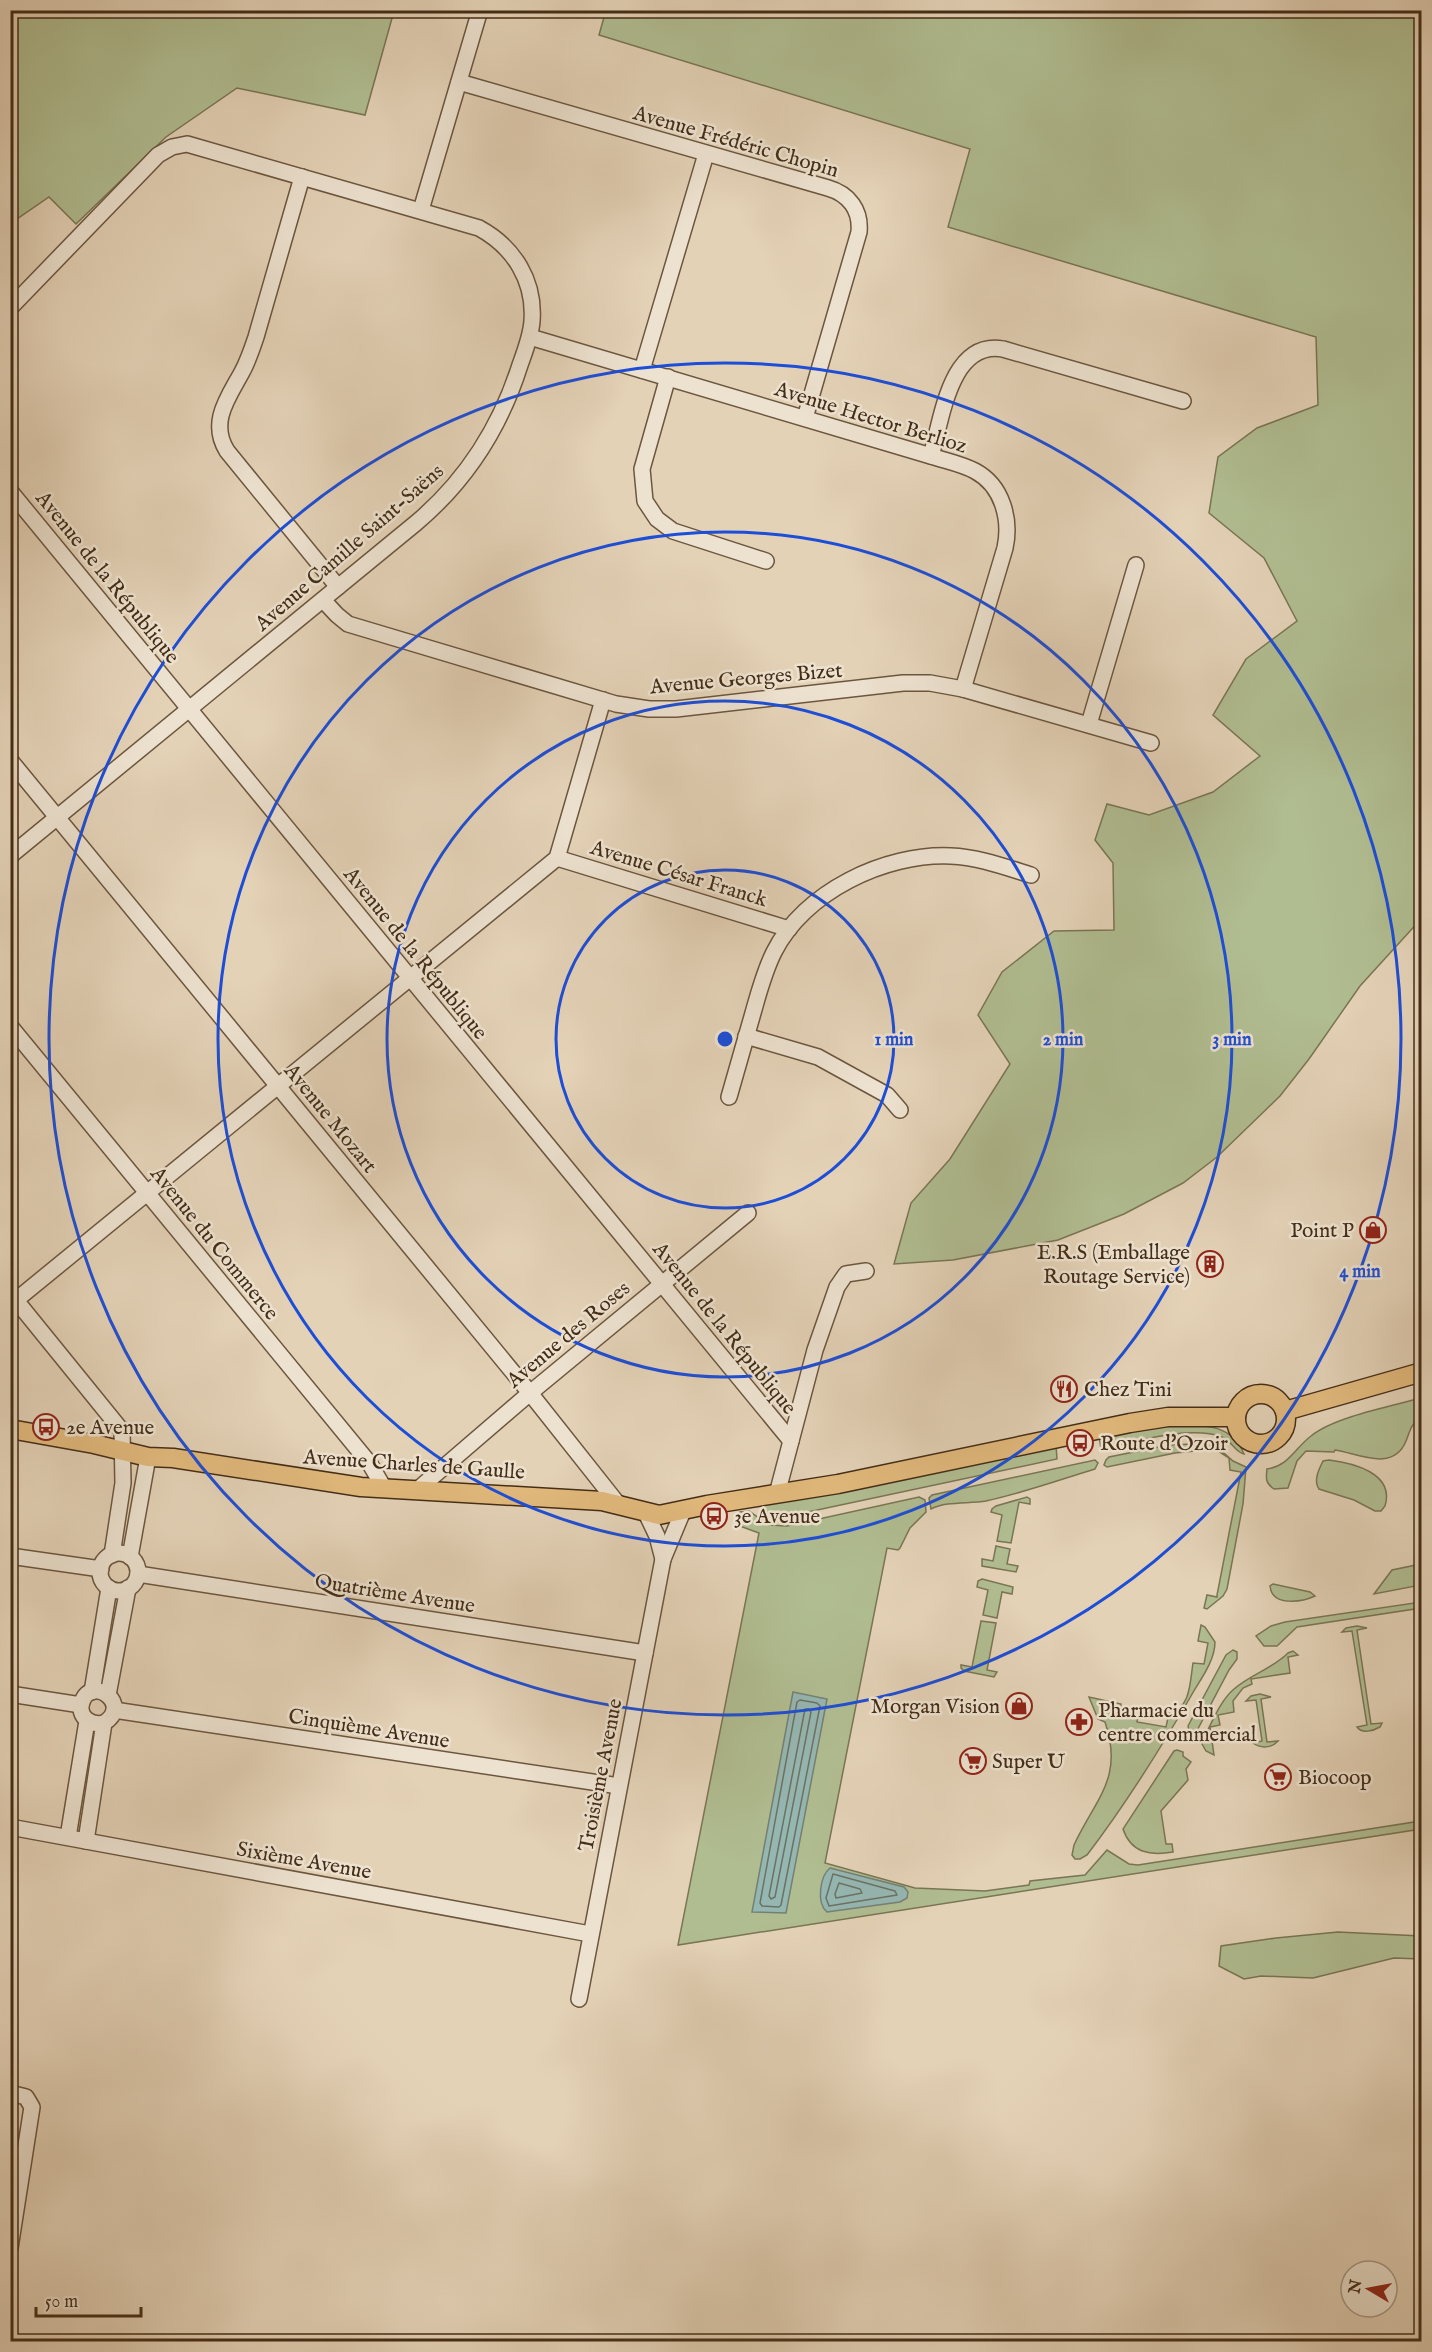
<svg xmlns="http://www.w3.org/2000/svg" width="1432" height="2352" font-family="'IM FELL English',serif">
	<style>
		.green { fill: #b0bd91; stroke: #7a7554; stroke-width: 1.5 }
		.water { fill: #95b7b2; stroke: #758074; stroke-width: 1.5 }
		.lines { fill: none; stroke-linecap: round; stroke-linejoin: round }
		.shore { stroke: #6c7264; stroke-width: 1.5 }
		.minor-casing { stroke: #6c563f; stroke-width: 18 }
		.major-casing { stroke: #442d17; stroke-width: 21 }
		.minor { stroke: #ede2d0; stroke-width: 15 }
		.major { stroke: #e2b97c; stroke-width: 18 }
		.ring { fill: none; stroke: #1d4ed8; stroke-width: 3 }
		.labels { text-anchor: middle; stroke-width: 5; stroke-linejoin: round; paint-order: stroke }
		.street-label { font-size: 21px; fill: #442d17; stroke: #ede2d0 }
		.poi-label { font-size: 21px; fill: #442d17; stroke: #ede2d0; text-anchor: start }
		.centre { fill: #1d4ed8; stroke: #ede2d0; stroke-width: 3 }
		.ring-label { font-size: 18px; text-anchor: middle; font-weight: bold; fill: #1d4ed8; stroke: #ede2d0; stroke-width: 5; stroke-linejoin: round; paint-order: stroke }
	</style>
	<rect width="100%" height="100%" fill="#e4d2b7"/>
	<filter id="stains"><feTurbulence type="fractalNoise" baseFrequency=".00333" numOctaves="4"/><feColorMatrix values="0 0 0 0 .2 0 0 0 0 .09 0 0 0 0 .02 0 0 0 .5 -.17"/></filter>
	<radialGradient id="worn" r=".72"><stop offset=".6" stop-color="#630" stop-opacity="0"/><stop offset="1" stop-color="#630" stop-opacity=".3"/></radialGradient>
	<g class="green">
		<path d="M606 10 1421 11V919L1360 986 1309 1059 1280 1096 1217 1157 1183 1183 1124 1214 1058 1240 953 1260 894 1264 911 1203 950 1159 1010 1064 978 1015 1002 972 1054 931 1114 930 1113 863 1095 840 1107 804 1149 815 1213 792 1260 756 1213 715 1246 659 1297 621 1264 558 1209 513 1218 457 1257 428 1318 405 1316 337 948 227 970 149 599 35Z"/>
		<path d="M11 11H394L365 115 237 88 166 137 76 224 49 197 11 223Z"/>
		<path d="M1421 1398 1419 1411 1421 1413V1418C1411 1423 1410 1431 1406 1441 1393 1473 1357 1453 1335 1450L1334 1452 1306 1451 1297 1461 1288 1488 1274 1489C1265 1483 1266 1478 1267 1469 1289 1466 1295 1448 1311 1436 1334 1417 1392 1406 1421 1398Z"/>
		<path d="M1179 1425C1207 1425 1232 1425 1244 1454 1235 1452 1232 1441 1222 1437 1190 1425 1134 1442 1101 1449L1099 1436Z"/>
		<path d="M1193 1444 1216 1446 1233 1461 1246 1467 1243 1504 1227 1589 1223 1596 1207 1609 1204 1608 1207 1595 1217 1597V1595L1241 1472 1230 1470 1229 1458 1215 1449 1175 1453 1107 1467 1104 1465 1106 1460 1109 1457 1169 1445Z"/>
		<path d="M1056 1445 1057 1459 789 1516C778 1517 765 1518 762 1504Z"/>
		<path d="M1095 1460 1098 1463 1095 1469C1059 1480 1023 1493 986 1501 968 1504 947 1501 931 1509L929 1498 932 1495Z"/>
		<path d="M1329 1460C1353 1463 1395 1473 1385 1506L1381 1511H1375L1354 1500 1319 1489C1313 1481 1319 1469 1323 1461Z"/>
		<path d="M919 1497 925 1500 926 1512 910 1528 900 1548 898 1550 887 1548 825 1863 915 1888 985 1891 1029 1885 1030 1881 1085 1875 1107 1850 1129 1864 1138 1865 1421 1821V1829L678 1945 759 1533 737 1525 740 1512 749 1511 769 1525 787 1526Z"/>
		<path d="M1027 1497 1030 1499V1504L1019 1502 1011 1543 997 1541 1002 1515 991 1512 992 1509 996 1506Z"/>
		<path d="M996 1546 1010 1549 1007 1564 1018 1566 1016 1572 982 1566V1559L993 1561Z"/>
		<path d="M1421 1564V1585L1374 1594 1392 1570Z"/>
		<path d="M982 1579 1013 1587 1012 1594 1002 1592 997 1618 983 1615 988 1590 977 1587 978 1581Z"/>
		<path d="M1273 1584 1310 1592 1315 1596C1302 1602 1272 1607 1270 1586Z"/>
		<path d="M1421 1602V1608L1297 1627 1277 1646H1264L1256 1636 1271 1626 1285 1622Z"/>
		<path d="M981 1621 996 1623 987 1670 997 1672 994 1677 964 1671 961 1668V1665L972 1667Z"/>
		<path d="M1201 1625 1205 1627 1215 1642C1215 1661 1200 1680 1191 1696 1159 1751 1126 1804 1087 1855L1080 1859H1075L1072 1855 1074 1845C1096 1798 1124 1778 1105 1722L1098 1719 1089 1697 1121 1704 1120 1712 1138 1717 1137 1722 1166 1727 1169 1713C1191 1709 1190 1681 1193 1663L1204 1664 1208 1643 1198 1641Z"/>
		<path d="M1357 1626 1367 1628 1357 1630 1371 1724 1382 1723 1380 1727C1373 1731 1362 1734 1357 1727L1367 1725 1352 1631 1342 1632 1346 1628Z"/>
		<path d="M1233 1650 1237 1652V1659L1229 1670 1192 1740 1188 1726 1226 1655Z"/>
		<path d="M1293 1651 1298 1655 1288 1657 1290 1673 1251 1679 1252 1684 1243 1688 1233 1701 1234 1712 1218 1715 1220 1725 1210 1727 1214 1755 1206 1751 1202 1744 1204 1737C1213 1721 1220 1701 1234 1689 1251 1674 1272 1669 1288 1653Z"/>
		<path d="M1260 1694 1271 1697 1261 1699 1267 1742 1278 1741C1272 1748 1261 1749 1253 1743L1262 1741 1256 1700 1246 1701 1251 1696Z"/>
		<path d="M1177 1750 1183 1752V1756L1191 1762 1186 1769 1188 1780 1161 1811 1166 1844H1172L1173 1852C1150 1856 1131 1853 1123 1829L1174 1751Z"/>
		<path d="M1338 1932 1421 1936V1959L1394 1958 1313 1978 1261 1976 1244 1979 1219 1966 1221 1946 1276 1938Z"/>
	</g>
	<g class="water">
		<path d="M793 1692 827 1699 786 1913 752 1912Z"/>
		<path d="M830 1868 904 1887 908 1892 907 1898 900 1902 827 1912C816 1903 820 1876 830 1868Z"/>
	</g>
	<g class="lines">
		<g class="shore">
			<path d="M800 1700 817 1703 820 1706 781 1905 779 1907 762 1906 760 1903 797 1702Z"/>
			<path d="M805 1709H809L811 1712 775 1897 771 1899 769 1896Z"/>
			<path d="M833 1874 895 1891 897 1895 829 1906 826 1898Z"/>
			<path d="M839 1883 860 1889 862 1893 836 1898 835 1894Z"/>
		</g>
		<defs>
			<g id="minor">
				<path d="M459 82 828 188C849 194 861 210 859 232L805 418"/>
				<path d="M302 177 256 337C252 349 248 361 242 372 228 398 209 422 227 451L338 587"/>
				<path d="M421 210 480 10"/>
				<path d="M10 308 158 155 172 147 187 144 479 228C514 247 535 281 532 321 531 336 525 351 520 365 500 428 467 480 416 523L10 856"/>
				<path d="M530 337 931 456C946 461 962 464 975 471 1003 486 1011 520 1005 548L963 689"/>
				<path d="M642 370 706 154"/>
				<path d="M668 377 642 469 645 501 657 519 673 531 766 561"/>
				<path d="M931 456C942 419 950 340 1003 349L1183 401"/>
				<path d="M10 491 791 1441"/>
				<path d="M323 600 337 615 348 624 616 704 649 709H676L903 683H930L963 689 1151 743"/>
				<path d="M1089 724 1136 565"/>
				<path d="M10 760 530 1393 618 1504"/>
				<path d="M557 858 789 929"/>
				<path d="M10 1026 370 1464 384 1488"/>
				<path d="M746 1036 818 1057 887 1095 900 1110"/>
				<path d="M729 1097C737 1069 745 1041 753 1013 759 992 764 972 774 952 804 892 885 853 951 856 978 857 1005 867 1031 875"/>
				<path d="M10 1293 122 1431 123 1483 112 1555"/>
				<path d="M10 1305 557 858 603 700"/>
				<path d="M416 1491 530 1393 748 1213"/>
				<path d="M777 1494 815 1350 837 1287 846 1274 866 1271"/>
				<path d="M646 1513 657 1536 663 1559"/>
				<circle cx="119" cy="1572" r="19"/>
				<path d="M10 1556 101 1569"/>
				<path d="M130 1557 148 1457"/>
				<path d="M138 1574 645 1653"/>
				<path d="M92 1692 109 1588"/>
				<path d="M10 1694 81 1705"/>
				<path d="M108 1695 128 1588"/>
				<path d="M114 1710 619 1786"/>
				<path d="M10 1827 590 1934"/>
				<path d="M68 1837 87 1721"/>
				<path d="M86 1841 104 1723C133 1705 92 1674 82 1702 77 1717 91 1726 104 1723"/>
				<path d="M579 1999 663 1559 683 1511"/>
				<path d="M10 2093 26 2097 32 2107 10 2248"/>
			</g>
			<g id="major">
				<circle cx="1261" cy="1419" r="25"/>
				<path d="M1285 1411 1422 1372"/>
				<path d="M10 1429 94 1444 148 1457 173 1458 361 1487 602 1501 659 1515 707 1505 838 1484 1130 1423 1168 1417H1236"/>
			</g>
		</defs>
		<use href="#minor" class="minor-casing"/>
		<use href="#major" class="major-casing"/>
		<use href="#minor" class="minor"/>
		<use href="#major" class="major"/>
	</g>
	<g class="ring">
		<circle cx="725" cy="1039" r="169"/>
		<circle cx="725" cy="1039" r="338"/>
		<circle cx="725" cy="1039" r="507"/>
		<circle cx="725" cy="1039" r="676"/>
	</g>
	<defs>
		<symbol id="shop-ring" viewBox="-11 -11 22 22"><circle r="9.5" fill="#ede2d0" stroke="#8f2418" stroke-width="1.5"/><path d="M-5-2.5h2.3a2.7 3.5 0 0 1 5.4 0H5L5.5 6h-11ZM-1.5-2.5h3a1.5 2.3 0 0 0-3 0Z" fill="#8f2418"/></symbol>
		<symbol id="building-ring" viewBox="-11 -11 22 22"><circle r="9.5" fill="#ede2d0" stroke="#8f2418" stroke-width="1.5"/><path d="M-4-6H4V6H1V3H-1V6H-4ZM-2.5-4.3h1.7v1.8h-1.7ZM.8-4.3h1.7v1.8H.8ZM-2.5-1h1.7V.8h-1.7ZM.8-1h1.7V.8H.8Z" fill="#8f2418"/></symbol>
		<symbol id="restaurant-ring" viewBox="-11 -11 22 22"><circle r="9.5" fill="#ede2d0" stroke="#8f2418" stroke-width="1.5"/><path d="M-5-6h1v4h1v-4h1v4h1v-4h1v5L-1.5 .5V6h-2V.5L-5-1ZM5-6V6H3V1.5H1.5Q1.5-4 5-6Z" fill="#8f2418"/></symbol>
		<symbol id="bus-ring" viewBox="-11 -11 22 22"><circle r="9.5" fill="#ede2d0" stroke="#8f2418" stroke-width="1.5"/><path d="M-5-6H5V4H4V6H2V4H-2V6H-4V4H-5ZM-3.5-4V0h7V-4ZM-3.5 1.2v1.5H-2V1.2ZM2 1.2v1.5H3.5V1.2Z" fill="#8f2418"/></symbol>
		<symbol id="pharmacy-ring" viewBox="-11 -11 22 22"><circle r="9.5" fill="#ede2d0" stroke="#8f2418" stroke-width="1.5"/><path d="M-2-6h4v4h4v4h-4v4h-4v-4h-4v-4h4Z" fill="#8f2418"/></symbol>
		<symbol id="supermarket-ring" viewBox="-11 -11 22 22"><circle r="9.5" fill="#ede2d0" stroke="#8f2418" stroke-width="1.5"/><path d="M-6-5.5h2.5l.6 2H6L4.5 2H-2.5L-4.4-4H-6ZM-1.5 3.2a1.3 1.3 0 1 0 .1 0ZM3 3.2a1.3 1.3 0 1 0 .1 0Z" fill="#8f2418"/></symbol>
	</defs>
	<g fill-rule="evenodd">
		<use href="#shop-ring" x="1358" y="1215" width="30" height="30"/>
		<use href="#building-ring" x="1195" y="1249" width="30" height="30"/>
		<use href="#restaurant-ring" x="1049" y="1374" width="30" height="30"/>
		<use href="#bus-ring" x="31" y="1412" width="30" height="30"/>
		<use href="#bus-ring" x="1065" y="1428" width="30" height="30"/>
		<use href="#bus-ring" x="699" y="1501" width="30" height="30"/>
		<use href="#shop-ring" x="1004" y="1691" width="30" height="30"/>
		<use href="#pharmacy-ring" x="1064" y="1707" width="30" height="30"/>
		<use href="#supermarket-ring" x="958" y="1746" width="30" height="30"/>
		<use href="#supermarket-ring" x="1263" y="1762" width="30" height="30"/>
	</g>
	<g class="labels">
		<g class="street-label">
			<text transform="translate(736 141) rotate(16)" y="7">Avenue Frédéric Chopin</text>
			<text transform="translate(871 417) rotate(17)" y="7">Avenue Hector Berlioz</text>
			<text transform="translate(349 547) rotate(-41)" y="7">Avenue Camille Saint-Saëns</text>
			<text transform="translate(108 577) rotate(51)" y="7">Avenue de la République</text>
			<text transform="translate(746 678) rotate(-5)" y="7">Avenue Georges Bizet</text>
			<text transform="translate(679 873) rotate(17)" y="7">Avenue César Franck</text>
			<text transform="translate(416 953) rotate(51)" y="7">Avenue de la République</text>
			<text transform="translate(331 1118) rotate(51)" y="7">Avenue Mozart</text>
			<text transform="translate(215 1243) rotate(51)" y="7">Avenue du Commerce</text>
			<text transform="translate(725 1328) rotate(51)" y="7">Avenue de la République</text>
			<text transform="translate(568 1334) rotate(-40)" y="7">Avenue des Roses</text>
			<text transform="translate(414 1464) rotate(4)" y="7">Avenue Charles de Gaulle</text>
			<text transform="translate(395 1593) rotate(9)" y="7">Quatrième Avenue</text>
			<text transform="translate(369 1728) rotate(9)" y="7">Cinquième Avenue</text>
			<text transform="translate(600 1775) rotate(-79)" y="7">Troisième Avenue</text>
			<text transform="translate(304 1860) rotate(10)" y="7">Sixième Avenue</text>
		</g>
		<g class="poi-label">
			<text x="1354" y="1237" text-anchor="end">Point P</text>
			<text x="1190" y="1259" text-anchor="end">E.R.S (Emballage<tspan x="1190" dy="24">Routage Service)</tspan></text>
			<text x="1084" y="1396">Chez Tini</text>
			<text x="66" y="1434">2e Avenue</text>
			<text x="1100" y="1450">Route d'Ozoir</text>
			<text x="734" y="1523">3e Avenue</text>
			<text x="1000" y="1713" text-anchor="end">Morgan Vision</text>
			<text x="1098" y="1717">Pharmacie du<tspan x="1098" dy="24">centre commercial</tspan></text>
			<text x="992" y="1768">Super U</text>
			<text x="1298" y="1784">Biocoop</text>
		</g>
	</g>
	<circle cx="725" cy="1039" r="9" class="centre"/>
	<g class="ring-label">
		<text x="894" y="1045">1 min</text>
		<text x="1063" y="1045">2 min</text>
		<text x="1232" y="1045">3 min</text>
		<text x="1360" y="1277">4 min</text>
	</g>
	<rect width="1432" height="2352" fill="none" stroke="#e4d2b7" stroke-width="36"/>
	<rect x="12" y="12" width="1408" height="2328" fill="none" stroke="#442d17" stroke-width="3"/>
	<rect x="18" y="18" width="1396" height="2316" fill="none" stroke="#442d17" stroke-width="1.5"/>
	<g transform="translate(1369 2289) rotate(280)"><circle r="28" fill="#ede2d0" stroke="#a99a86" stroke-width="1.5"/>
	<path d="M0-4.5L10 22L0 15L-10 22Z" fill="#8f2418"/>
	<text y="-9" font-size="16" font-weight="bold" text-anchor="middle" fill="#442d17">N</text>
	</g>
	<path d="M36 2307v9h105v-9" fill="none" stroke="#442d17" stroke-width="3"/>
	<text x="45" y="2307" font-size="18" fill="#442d17" stroke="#ede2d0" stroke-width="4.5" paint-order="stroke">50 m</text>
	<rect width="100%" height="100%" filter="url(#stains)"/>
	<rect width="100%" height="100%" fill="url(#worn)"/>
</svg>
